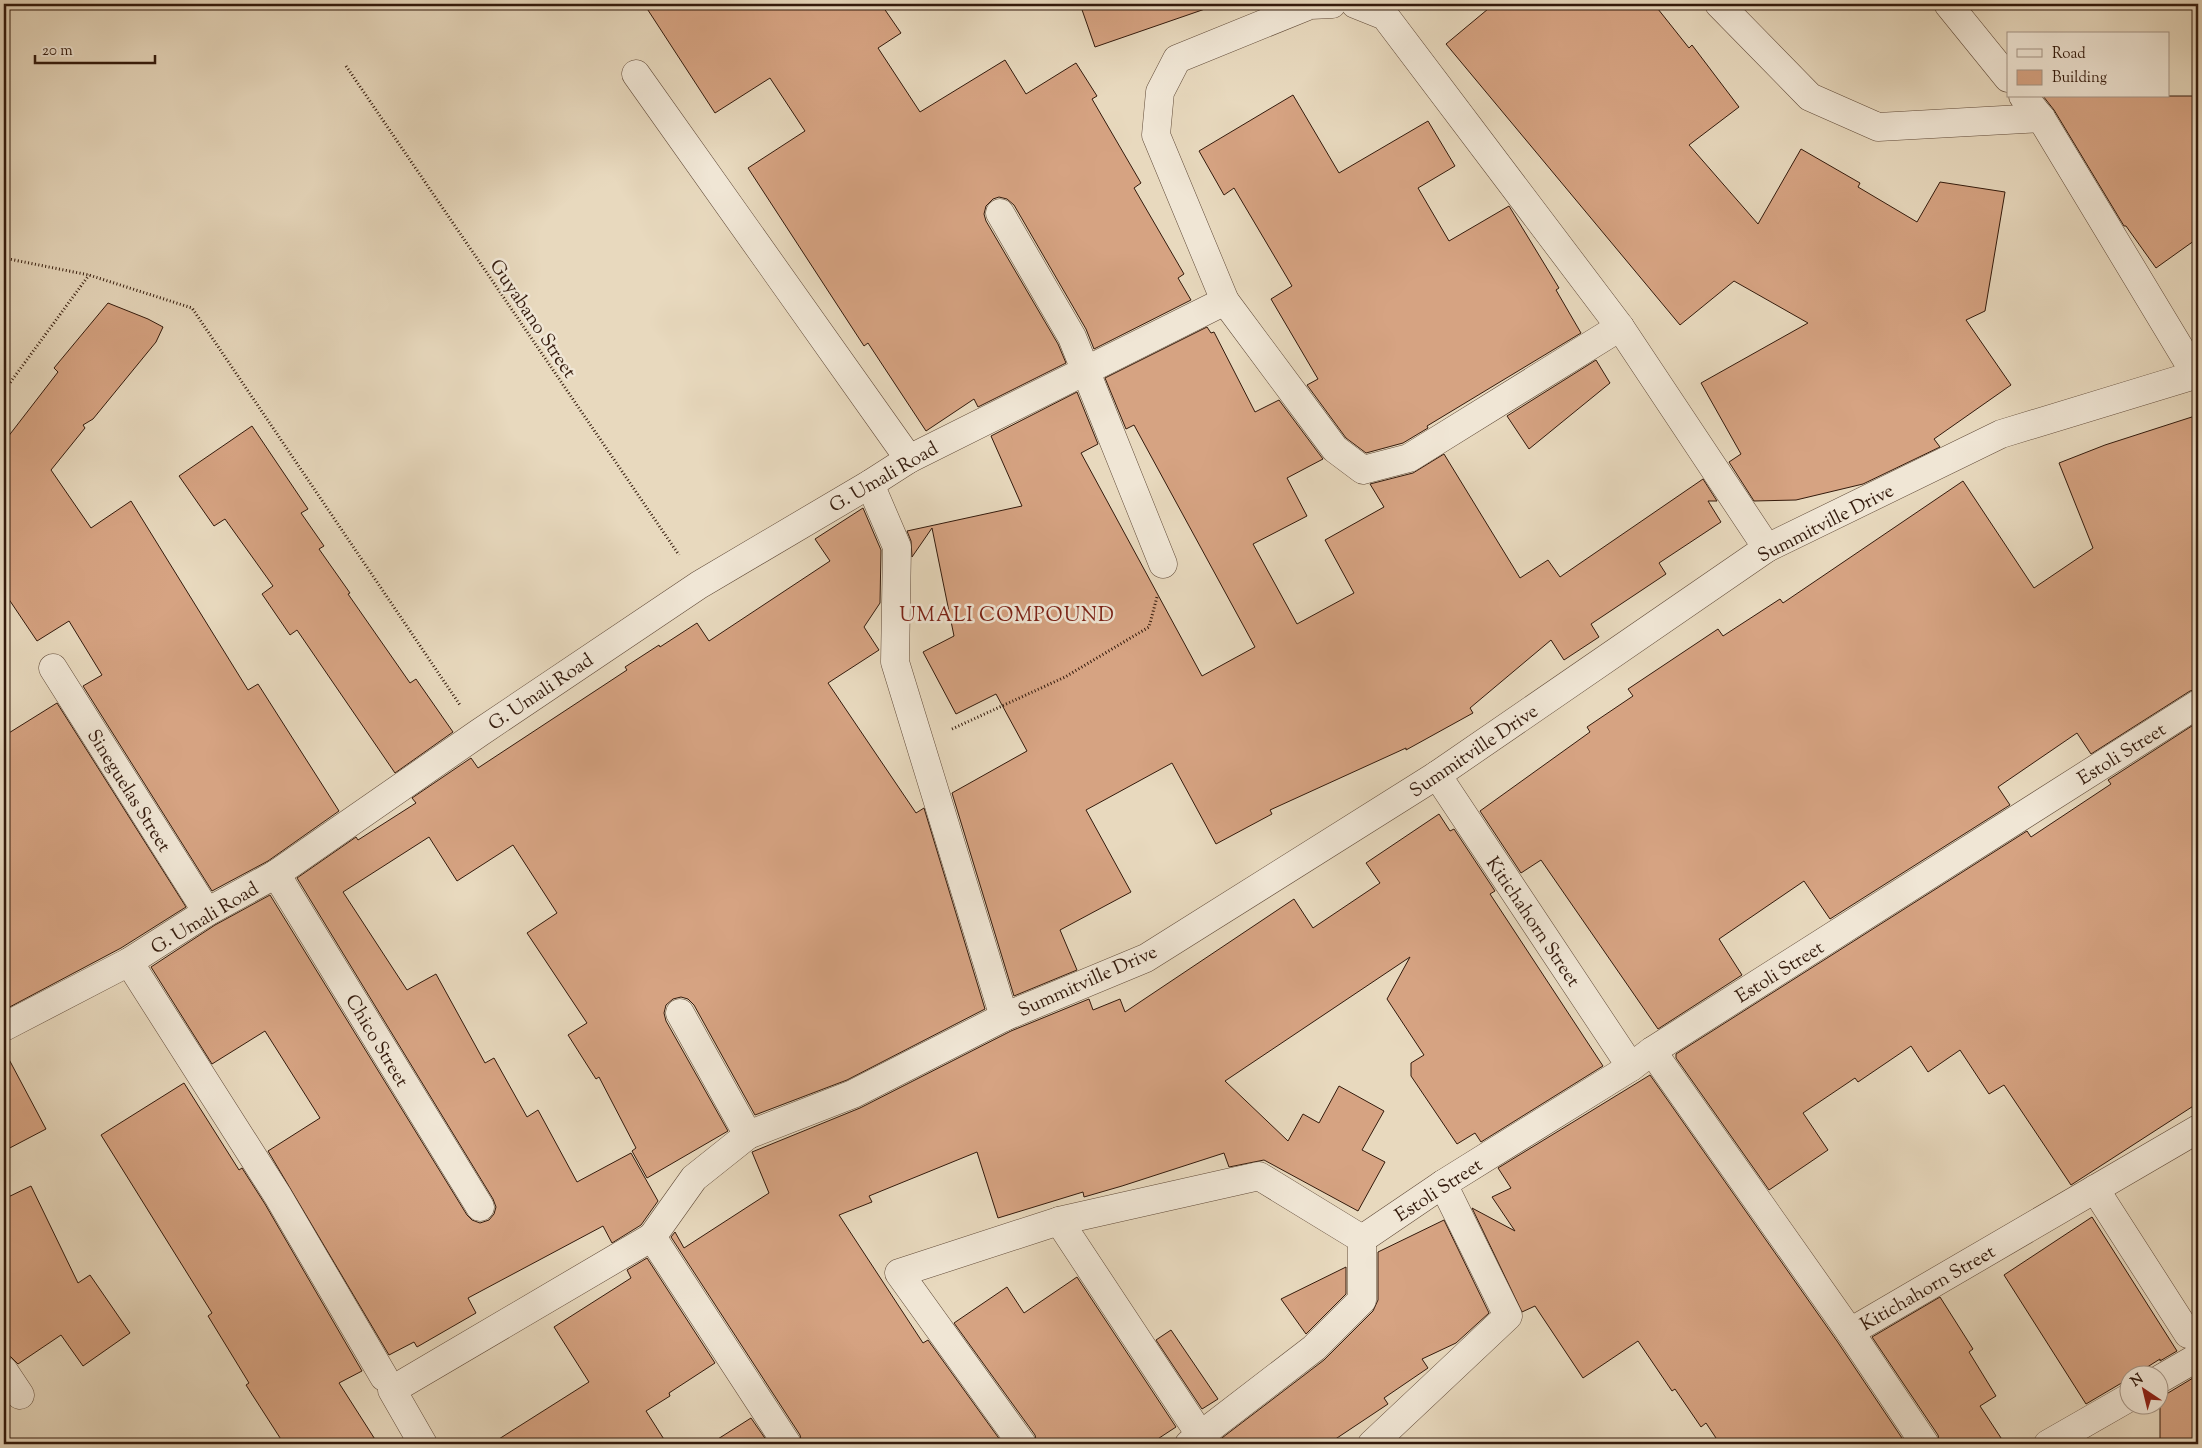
<svg xmlns="http://www.w3.org/2000/svg" width="2202" height="1448" font-family="'Sorts Mill Goudy',serif">
	<style>
		.building { fill: #d6a382; stroke: #331a0c }
		.lines { fill: none; stroke-linecap: round; stroke-linejoin: round }
		.minor-casing { stroke: #604a38; stroke-width: 29 }
		.path { stroke: #331a0c; stroke-width: 3; stroke-dasharray: 1 2.5; stroke-linecap: butt }
		.minor { stroke: #f0e6d5; stroke-width: 28 }
		.labels { text-anchor: middle; stroke-width: 5; stroke-linejoin: round; paint-order: stroke }
		.street-label { font-size: 19px; fill: #331a0c; stroke: #f0e6d5 }
		.neighbourhood-label { font-size: 20px; letter-spacing: 1px; fill: #7a1f14; stroke: #f0e6d5 }
	</style>
	<rect width="100%" height="100%" fill="#e8d9be"/>
	<filter id="stains"><feTurbulence type="fractalNoise" baseFrequency=".004" numOctaves="4"/><feColorMatrix values="0 0 0 0 .2 0 0 0 0 .09 0 0 0 0 .02 0 0 0 .5 -.17"/></filter>
	<radialGradient id="worn" r=".72"><stop offset=".6" stop-color="#630" stop-opacity="0"/><stop offset="1" stop-color="#630" stop-opacity=".3"/></radialGradient>
	<g class="building">
		<path d="M644 4H881L901 33 878 48 920 112 1005 60 1026 94 1076 63 1097 96 1092 99 1141 183 1134 188 1184 274 1178 278 1191 300 1094 349 1086 329 1014 205 1007 199 999 197 993 199 986 206 984 214 986 221 1058 344 1066 363 978 407 974 399 926 431 868 343 864 346 748 168 805 131 770 78 715 113Z"/>
		<path d="M1080 4H1204L1205 9 1095 47Z"/>
		<path d="M1494 4H1654L1689 48 1692 45 1739 107 1689 145 1758 224 1801 149 1860 183 1858 187 1917 222 1940 182 2005 192 1985 311 1966 320 2011 385 1934 439 1940 447 1863 484 1796 500 1754 501 1729 462 1741 454 1701 383 1808 323 1734 281 1680 325 1446 44Z"/>
		<path d="M1293 95 1339 173 1428 121 1455 166 1418 188 1449 241 1509 206 1559 288 1556 290 1581 333 1427 426 1428 428 1403 443 1366 453 1346 438 1307 385 1318 379 1271 299 1292 286 1234 188 1224 195 1199 151Z"/>
		<path d="M2043 96H2198V238L2156 268 2126 226H2124L2054 110Z"/>
		<path d="M108 303 148 319 163 327 156 342 93 419 83 425 85 428 51 470 91 528 131 501 248 690 258 684 339 811 268 861 212 891 83 686 102 675 69 621 37 641 4 592V442L58 372 54 368Z"/>
		<path d="M1207 327 1211 333 1214 332 1255 412 1279 400 1323 459 1287 478 1307 516 1253 544 1297 624 1354 593 1325 540 1384 507 1370 484 1413 473 1444 454 1520 578 1548 560 1560 577 1703 479 1717 501H1708L1721 522 1659 563 1666 574 1591 624 1599 637 1564 660 1551 640 1470 708 1473 713 1406 750V748L1270 810 1272 814 1216 844 1172 763 1086 810 1131 892 1060 930 1077 970 1014 996 952 793 1027 751 996 694 956 714 923 652 954 636 932 528 912 557 911 541 907 531 1022 506 991 436 1077 392 1098 444 1081 453 1202 676 1255 647 1134 425 1126 429 1105 378Z"/>
		<path d="M1596 360 1610 383 1529 449 1507 416Z"/>
		<path d="M2198 415V689L2190 691 2091 754 2077 733 1998 787 2010 805 1830 919 1804 881 1719 939 1742 975 1658 1029 1541 860 1521 873 1480 811 1590 732 1587 727 1633 696 1628 689 1718 629 1723 636 1780 599 1783 603 1963 481 2034 588 2093 548 2059 463 2105 445Z"/>
		<path d="M252 426 308 509 301 513 324 546 319 549 350 593 348 594 410 683 416 679 453 732 395 773 297 630 290 635 262 594 273 586 225 519 214 526 179 476Z"/>
		<path d="M863 508 881 550 880 603 864 627 879 650 828 683 916 813 924 808 985 1009 847 1080 755 1115 694 1005 688 999 681 997 673 999 666 1005 664 1013 666 1021 728 1131 647 1178 632 1151 636 1148 599 1077 596 1079 568 1035 587 1023 527 933 557 913 513 845 457 881 429 837 343 892 407 990 436 974 485 1063 494 1058 527 1117 538 1110 577 1182 631 1153 658 1201 641 1225 612 1243 603 1226 468 1298 476 1313 417 1347 414 1342 389 1355 268 1151 320 1118 265 1031 212 1064 151 967 215 925 270 895 467 1215 472 1220 480 1223 489 1220 494 1214 496 1207 493 1199 297 878 356 837 358 840 416 803 412 798 471 758 478 768 627 670 625 667 659 645 660 647 697 623 709 641 830 561 815 539Z"/>
		<path d="M57 703 186 907 121 948 4 1010V736Z"/>
		<path d="M2198 722V1103L2071 1185 2004 1085 1989 1094 1960 1050 1928 1072 1911 1046 1858 1082 1855 1078 1803 1113 1828 1150 1769 1190 1676 1058V1054L2027 831 2031 837 2111 784 2108 780Z"/>
		<path d="M1439 814 1450 831 1454 829 1495 891 1490 894 1603 1066 1481 1142 1475 1133 1457 1144 1411 1076V1063L1424 1055 1387 999 1410 957 1225 1081 1288 1141 1303 1114 1319 1123 1339 1086 1384 1111 1362 1150 1385 1162 1358 1211 1264 1160 1229 1167 1224 1153 1122 1186 1084 1197 1083 1192 998 1218 977 1152 869 1196 872 1202 839 1215 923 1343 928 1340 1003 1444H802L800 1435 671 1237 675 1232 684 1248 769 1193 752 1152 860 1108 1011 1031 1089 999 1093 1010 1120 999 1125 1012 1294 899 1313 928 1380 883 1366 863Z"/>
		<path d="M4 1050 46 1129 4 1151Z"/>
		<path d="M1650 1075 1837 1341 1906 1444H1720L1706 1423 1701 1427 1675 1389 1672 1391 1638 1341 1583 1378 1535 1306 1522 1312 1472 1208 1515 1231 1492 1197 1511 1188 1498 1168Z"/>
		<path d="M184 1083 239 1170 242 1168 265 1204 362 1371 339 1383 378 1444H284L246 1385 249 1383 208 1316 212 1313 101 1135Z"/>
		<path d="M31 1186 78 1283 90 1275 130 1333 83 1366 61 1335 18 1364 11 1357 4 1355V1199Z"/>
		<path d="M2092 1217 2177 1351 2160 1361V1359L2133 1376H2130V1378L2086 1404 2004 1275Z"/>
		<path d="M1444 1220 1489 1313 1456 1343 1422 1359 1428 1368 1384 1398 1388 1404 1328 1444H1214L1324 1360 1373 1311 1378 1300V1252Z"/>
		<path d="M647 1258 715 1363 669 1393 670 1396 646 1411 667 1444H491L589 1382 554 1327 631 1278 627 1270Z"/>
		<path d="M1346 1267V1294L1306 1334 1281 1299Z"/>
		<path d="M1077 1277 1176 1427 1150 1444H1037L1035 1435 954 1323 1007 1287 1024 1313Z"/>
		<path d="M1940 1297 1973 1349 1969 1352 1996 1396 1980 1406 2005 1444H1940L1938 1435 1872 1337Z"/>
		<path d="M1171 1330 1218 1399 1202 1409 1156 1340Z"/>
		<path d="M2193 1378 2198 1386V1444H2160V1395L2168 1393Z"/>
		<path d="M751 1418 769 1444H710Z"/>
	</g>
	<g class="lines">
		<defs>
			<g id="minor">
				<path d="M1332 4 1310 5 1177 59 1160 92 1156 135 1225 301 1335 449 1363 470 1409 458 1620 327"/>
				<path d="M1355 4 1385 16 1620 327 1767 548"/>
				<path d="M1719 4 1810 97 1878 127 2041 118"/>
				<path d="M1948 4 2008 78"/>
				<path d="M636 74 909 459"/>
				<path d="M2023 96 2041 118 2196 375"/>
				<path d="M1000 213 1072 337 1163 564"/>
				<path d="M870 484 897 547 895 662 1004 1017"/>
				<path d="M53 668 207 912"/>
				<path d="M1437 775 1631 1067"/>
				<path d="M276 874 480 1207"/>
				<path d="M129 962 278 1196 384 1377"/>
				<path d="M680 1013 748 1135"/>
				<path d="M4 1027 129 962 207 912 276 874 479 733 699 585 870 484 909 459 1225 301"/>
				<path d="M1652 1051 1850 1332 1925 1444"/>
				<path d="M2095 1189 2188 1334"/>
				<path d="M1059 1221 1201 1436"/>
				<path d="M1362 1239 1443 1184 1631 1067 1652 1051 2198 704"/>
				<path d="M1850 1332 2198 1129"/>
				<path d="M4 1371 20 1395"/>
				<path d="M2160 1379 2198 1357"/>
				<path d="M423 1444 392 1390 652 1237"/>
				<path d="M787 1444 652 1237 694 1178 748 1135 853 1094 1004 1017 1146 958 1437 775 1767 548 2001 434 2198 374"/>
				<path d="M1022 1444 899 1273 1059 1221 1259 1176 1362 1239"/>
				<path d="M1189 1444 1314 1348 1362 1300V1239"/>
				<path d="M1372 1444 1508 1316 1443 1184"/>
				<path d="M2048 1444 2130 1397"/>
			</g>
		</defs>
		<use href="#minor" class="minor-casing"/>
		<g class="path">
			<path d="M346 66 679 555"/>
			<path d="M4 258 89 275 192 308 460 705"/>
			<path d="M4 391 89 275"/>
			<path d="M952 729 1065 677 1149 627 1157 597"/>
		</g>
		<use href="#minor" class="minor"/>
	</g>
	<g class="labels">
		<g class="street-label">
			<text transform="translate(534 318) rotate(56)" y="7">Guyabano Street</text>
			<text transform="translate(883 476) rotate(-30)" y="7">G. Umali Road</text>
			<text transform="translate(1825 522) rotate(-27)" y="7">Summitville Drive</text>
			<text transform="translate(540 691) rotate(-34)" y="7">G. Umali Road</text>
			<text transform="translate(1473 750) rotate(-34)" y="7">Summitville Drive</text>
			<text transform="translate(2121 753) rotate(-32)" y="7">Estoli Street</text>
			<text transform="translate(130 790) rotate(58)" y="7">Sineguelas Street</text>
			<text transform="translate(204 917) rotate(-31)" y="7">G. Umali Road</text>
			<text transform="translate(1534 921) rotate(56)" y="7">Kitichahorn Street</text>
			<text transform="translate(1779 971) rotate(-32)" y="7">Estoli Street</text>
			<text transform="translate(1087 980) rotate(-24)" y="7">Summitville Drive</text>
			<text transform="translate(378 1040) rotate(59)" y="7">Chico Street</text>
			<text transform="translate(1438 1189) rotate(-33)" y="7">Estoli Street</text>
			<text transform="translate(1927 1287) rotate(-30)" y="7">Kitichahorn Street</text>
		</g>
		<g class="neighbourhood-label">
			<text x="1007" y="621">UMALI COMPOUND</text>
		</g>
	</g>
	<rect width="2202" height="1448" fill="none" stroke="#e8d9be" stroke-width="20"/>
	<rect x="5" y="5" width="2192" height="1438" fill="none" stroke="#331a0c" stroke-width="2.5"/>
	<rect x="10" y="10" width="2182" height="1428" fill="none" stroke="#331a0c"/>
	<rect x="2007" y="32" width="162" height="65" fill="#f0e6d5" stroke="#a49485"/>
	<rect x="2017" y="49" width="25" height="8" fill="#f0e6d5" stroke="#a49485"/>
	<text x="2052" y="58" font-size="15" fill="#331a0c">Road</text>
	<rect x="2017" y="70" width="25" height="15" fill="#d6a382" stroke="#a49485"/>
	<text x="2052" y="82" font-size="15" fill="#331a0c">Building</text>
	<g transform="translate(2144 1390) rotate(325)"><circle r="24" fill="#f0e6d5" stroke="#a49485"/>
	<path d="M0-4L9 19L0 12L-9 19Z" fill="#8f2418"/>
	<text y="-8" font-size="14" font-weight="bold" text-anchor="middle" fill="#331a0c">N</text>
	</g>
	<path d="M35 55v8h120v-8" fill="none" stroke="#331a0c" stroke-width="2.5"/>
	<text x="42" y="55" font-size="15" fill="#331a0c" stroke="#f0e6d5" stroke-width="4" paint-order="stroke">20 m</text>
	<rect width="100%" height="100%" filter="url(#stains)"/>
	<rect width="100%" height="100%" fill="url(#worn)"/>
</svg>
